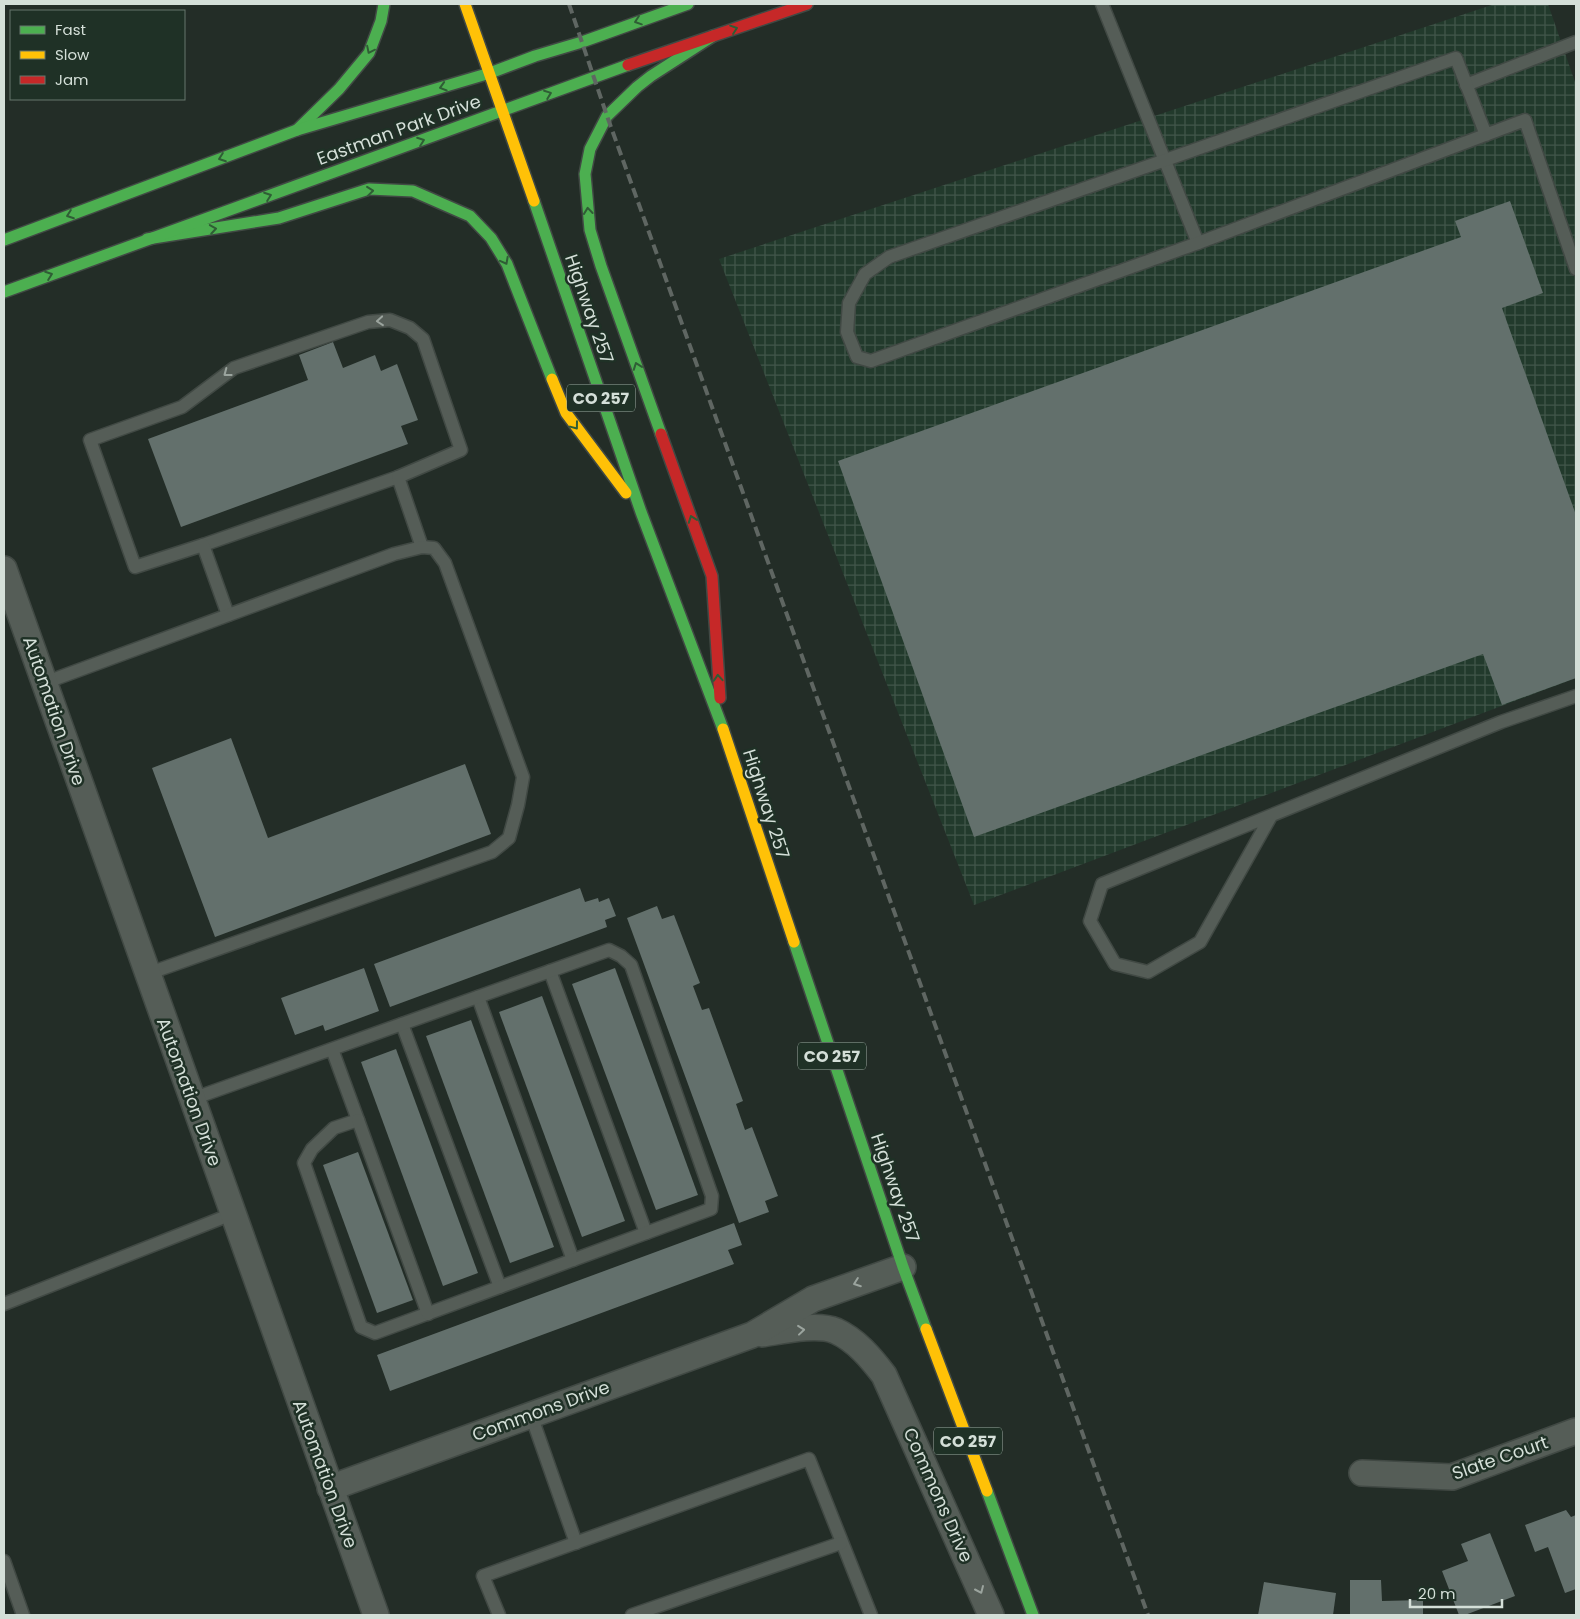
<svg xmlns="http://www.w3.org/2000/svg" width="1580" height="1619" font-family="Poppins,sans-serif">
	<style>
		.industrial { fill: url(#industrial-grid) }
		.building { fill: #63706c }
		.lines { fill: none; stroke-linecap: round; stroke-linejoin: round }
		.lane-casing { stroke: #414944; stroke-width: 15 }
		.street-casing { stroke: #414944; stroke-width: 28 }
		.fast-casing { stroke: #414944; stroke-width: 14 }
		.slow-casing { stroke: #414944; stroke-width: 14 }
		.jam-casing { stroke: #414944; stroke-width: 14 }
		.lane { stroke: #555d57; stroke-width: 12 }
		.street { stroke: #555d57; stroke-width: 25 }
		.fast { stroke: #4caf50; stroke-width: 11 }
		.slow { stroke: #ffc107; stroke-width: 11 }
		.jam { stroke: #c62828; stroke-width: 11 }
		.rail { stroke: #5f6662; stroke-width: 4; stroke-dasharray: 10 5; stroke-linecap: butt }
		.oneway { stroke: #2f5d35 }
		.oneway2 { stroke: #9ba49e }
		.labels { text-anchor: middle; stroke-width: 5; stroke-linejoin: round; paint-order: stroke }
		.shield { fill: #1f3126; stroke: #9eaba3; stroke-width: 1 }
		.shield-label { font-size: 16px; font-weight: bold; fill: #d4dfd8 }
		.street-label { font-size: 18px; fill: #d4dfd8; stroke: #1f3126 }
	</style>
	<defs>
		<pattern id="industrial-grid" width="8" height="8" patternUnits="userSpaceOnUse" patternTransform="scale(1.25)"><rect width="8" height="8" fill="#223a2c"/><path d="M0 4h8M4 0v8" fill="none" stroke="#41564a"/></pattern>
	</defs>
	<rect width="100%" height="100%" fill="#232d27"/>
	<path class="industrial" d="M1495 4H1548L1576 85V678L974 905 719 259Z"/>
	<g class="building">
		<path d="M1510 201 1543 293 1502 308 1576 515V678L1502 705 1483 654 974 837 838 461 1461 237 1455 221Z"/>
		<path d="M333 342 343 368 375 355 381 371 397 364 418 420 401 426 408 444 181 527 148 439 308 380 299 355Z"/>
		<path d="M231 738 268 838 465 764 491 834 215 937 152 768Z"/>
		<path d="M580 888 585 902 598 898 599 902 609 898 616 916 605 920 607 927 390 1007 374 964Z"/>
		<path d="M657 906 662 919 674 915 700 983 693 986 702 1010 709 1008 743 1101 736 1104 745 1130 752 1127 778 1196 765 1201 769 1212 739 1223 627 918Z"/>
		<path d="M364 968 379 1011 325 1031 323 1025 295 1035 281 998Z"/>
		<path d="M615 968 698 1195 656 1210 572 984Z"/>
		<path d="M542 996 625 1221 582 1237 499 1012Z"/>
		<path d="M471 1020 554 1247 510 1263 426 1036Z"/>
		<path d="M396 1049 478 1273 443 1286 361 1062Z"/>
		<path d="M358 1152 413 1300 377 1313 323 1165Z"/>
		<path d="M734 1223 742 1245 728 1250 734 1264 390 1391 377 1355Z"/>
		<path d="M1566 1510 1571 1517 1576 1515V1589L1565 1593 1548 1547 1535 1552 1525 1525Z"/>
		<path d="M1490 1533 1515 1596 1465 1615H1459L1442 1571 1468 1561 1461 1544Z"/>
		<path d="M1350 1580H1381L1382 1601 1423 1600V1615H1350Z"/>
		<path d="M1264 1582 1336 1593 1333 1615H1258Z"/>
	</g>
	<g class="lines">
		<defs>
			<g id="lane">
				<path d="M1102 4 1198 243"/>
				<path d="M1466 85 1576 42"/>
				<path d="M1486 135 1456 58 889 257 865 274 849 303 847 332 857 357 871 361 1198 243 1525 120 1576 269"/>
				<path d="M203 545 398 477"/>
				<path d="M228 615 203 545 135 567 90 440 182 407 234 368 368 322 390 320 410 328 423 339 461 450 398 477 422 547"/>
				<path d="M44 683 394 554 422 547 434 548 445 563 523 777 518 805 509 838 492 852 147 974"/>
				<path d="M1271 816 1200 942 1148 972 1115 964 1090 921 1102 884 1501 722 1576 696"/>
				<path d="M550 971 646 1233"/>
				<path d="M478 997 573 1260"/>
				<path d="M402 1024 500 1287"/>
				<path d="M192 1099 609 950 621 956 631 965 712 1196 711 1209 375 1333 361 1327 304 1163 312 1149 334 1128 358 1120 332 1049"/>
				<path d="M358 1120 428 1314"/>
				<path d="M4 1304 232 1214"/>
				<path d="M531 1415 576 1543"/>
				<path d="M4 1561 23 1615"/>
				<path d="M499 1615 483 1576 809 1459 871 1615"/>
				<path d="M632 1615 841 1543"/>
			</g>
			<g id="street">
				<path d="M4 569 376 1615"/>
				<path d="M762 1334C782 1331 817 1323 836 1331 856 1340 871 1358 884 1375L991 1615"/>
				<path d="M1362 1473 1452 1477 1576 1431"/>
				<path d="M330 1488 752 1335 813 1299 903 1267"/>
			</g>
			<g id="fast">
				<path d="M297 130 339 89 369 53 381 21 384 4"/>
				<path d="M534 201 641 512 723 729"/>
				<path d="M147 239 279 218 369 189 413 191 470 216 491 238 507 264 552 379"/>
				<path d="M4 240 297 130 490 73 535 56 582 42 688 4"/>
				<path d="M4 292 628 65"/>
				<path d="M661 434 601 266 590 230 585 174 590 149 607 116 637 87 651 76 713 36"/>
				<path d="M794 942 903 1267 926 1329"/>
				<path d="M987 1491 1033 1615"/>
			</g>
			<g id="slow">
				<path d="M465 4 534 201"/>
				<path d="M552 379 566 413 626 493"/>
				<path d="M723 729 794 942"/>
				<path d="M926 1329 987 1491"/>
			</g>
			<g id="jam">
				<path d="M628 65 807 4"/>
				<path d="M661 434 712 576 720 698"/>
			</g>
		</defs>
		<use href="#lane" class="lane-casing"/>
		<use href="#street" class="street-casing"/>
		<use href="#fast" class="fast-casing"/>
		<use href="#slow" class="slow-casing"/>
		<use href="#jam" class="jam-casing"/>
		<use href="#lane" class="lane"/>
		<use href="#street" class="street"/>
		<use href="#fast" class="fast"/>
		<use href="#slow" class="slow"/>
		<use href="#jam" class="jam"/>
		<path class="rail" d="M569 4 607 116 1148 1615"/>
	</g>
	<defs><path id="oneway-chevron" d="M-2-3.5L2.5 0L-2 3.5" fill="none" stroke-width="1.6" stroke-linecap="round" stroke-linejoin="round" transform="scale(1.25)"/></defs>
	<g class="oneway">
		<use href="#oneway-chevron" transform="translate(638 21) rotate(161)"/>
		<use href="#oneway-chevron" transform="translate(734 29) rotate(-19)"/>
		<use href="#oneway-chevron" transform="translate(370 50) rotate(116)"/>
		<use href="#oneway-chevron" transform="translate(443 87) rotate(163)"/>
		<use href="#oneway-chevron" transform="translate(548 94) rotate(-21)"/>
		<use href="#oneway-chevron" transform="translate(421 141) rotate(-20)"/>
		<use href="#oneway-chevron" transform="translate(222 158) rotate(160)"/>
		<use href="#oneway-chevron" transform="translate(370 191) rotate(-6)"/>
		<use href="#oneway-chevron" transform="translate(268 196) rotate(-20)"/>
		<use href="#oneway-chevron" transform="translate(588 211) rotate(-96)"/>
		<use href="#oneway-chevron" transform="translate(70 215) rotate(160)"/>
		<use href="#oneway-chevron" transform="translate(213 229) rotate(-9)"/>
		<use href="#oneway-chevron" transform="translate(505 261) rotate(62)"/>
		<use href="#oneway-chevron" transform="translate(49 275) rotate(-20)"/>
		<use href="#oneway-chevron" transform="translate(637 366) rotate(-110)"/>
		<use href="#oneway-chevron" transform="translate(575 426) rotate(53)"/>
		<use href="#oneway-chevron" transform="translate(692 519) rotate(-110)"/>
		<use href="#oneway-chevron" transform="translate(718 678) rotate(-94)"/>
	</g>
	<g class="oneway2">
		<use href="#oneway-chevron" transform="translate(380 321) rotate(175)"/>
		<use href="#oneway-chevron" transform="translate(227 373) rotate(143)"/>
		<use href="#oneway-chevron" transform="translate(857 1283) rotate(160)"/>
		<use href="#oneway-chevron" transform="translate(801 1330) rotate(-6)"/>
		<use href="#oneway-chevron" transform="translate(980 1590) rotate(66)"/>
	</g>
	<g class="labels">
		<g class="shield">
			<rect x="567" y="384.5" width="68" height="27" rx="4"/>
			<rect x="798" y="1042.5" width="68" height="27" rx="4"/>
			<rect x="934" y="1427.5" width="68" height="27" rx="4"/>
		</g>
		<g class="shield-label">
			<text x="601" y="404">CO 257</text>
			<text x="832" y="1062">CO 257</text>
			<text x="968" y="1447">CO 257</text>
		</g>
		<g class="street-label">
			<text transform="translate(399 130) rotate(-20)" y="6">Eastman Park Drive</text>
			<text transform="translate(589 309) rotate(71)" y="6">Highway 257</text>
			<text transform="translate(54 711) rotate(71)" y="6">Automation Drive</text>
			<text transform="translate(766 804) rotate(72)" y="6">Highway 257</text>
			<text transform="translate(189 1092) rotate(70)" y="6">Automation Drive</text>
			<text transform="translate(895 1188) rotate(71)" y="6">Highway 257</text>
			<text transform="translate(541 1411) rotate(-20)" y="6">Commons Drive</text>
			<text transform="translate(1500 1458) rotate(-19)" y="6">Slate Court</text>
			<text transform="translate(325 1474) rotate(70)" y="6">Automation Drive</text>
			<text transform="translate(938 1495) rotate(66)" y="6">Commons Drive</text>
		</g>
	</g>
	<rect width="1580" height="1619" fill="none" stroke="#d4dfd8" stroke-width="10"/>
	<rect x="10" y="10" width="175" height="90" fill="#1f3126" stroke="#67776d"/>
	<rect x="20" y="26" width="25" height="8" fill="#4caf50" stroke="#67776d"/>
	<text x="55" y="35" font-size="15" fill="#d4dfd8">Fast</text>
	<rect x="20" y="51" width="25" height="8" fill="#ffc107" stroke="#67776d"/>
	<text x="55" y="60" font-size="15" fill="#d4dfd8">Slow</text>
	<rect x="20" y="76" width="25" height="8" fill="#c62828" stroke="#67776d"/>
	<text x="55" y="85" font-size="15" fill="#d4dfd8">Jam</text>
	<path d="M1410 1599v8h92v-8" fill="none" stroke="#d4dfd8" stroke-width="2.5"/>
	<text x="1418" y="1599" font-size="15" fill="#d4dfd8" stroke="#1f3126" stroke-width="4" paint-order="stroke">20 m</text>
</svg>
